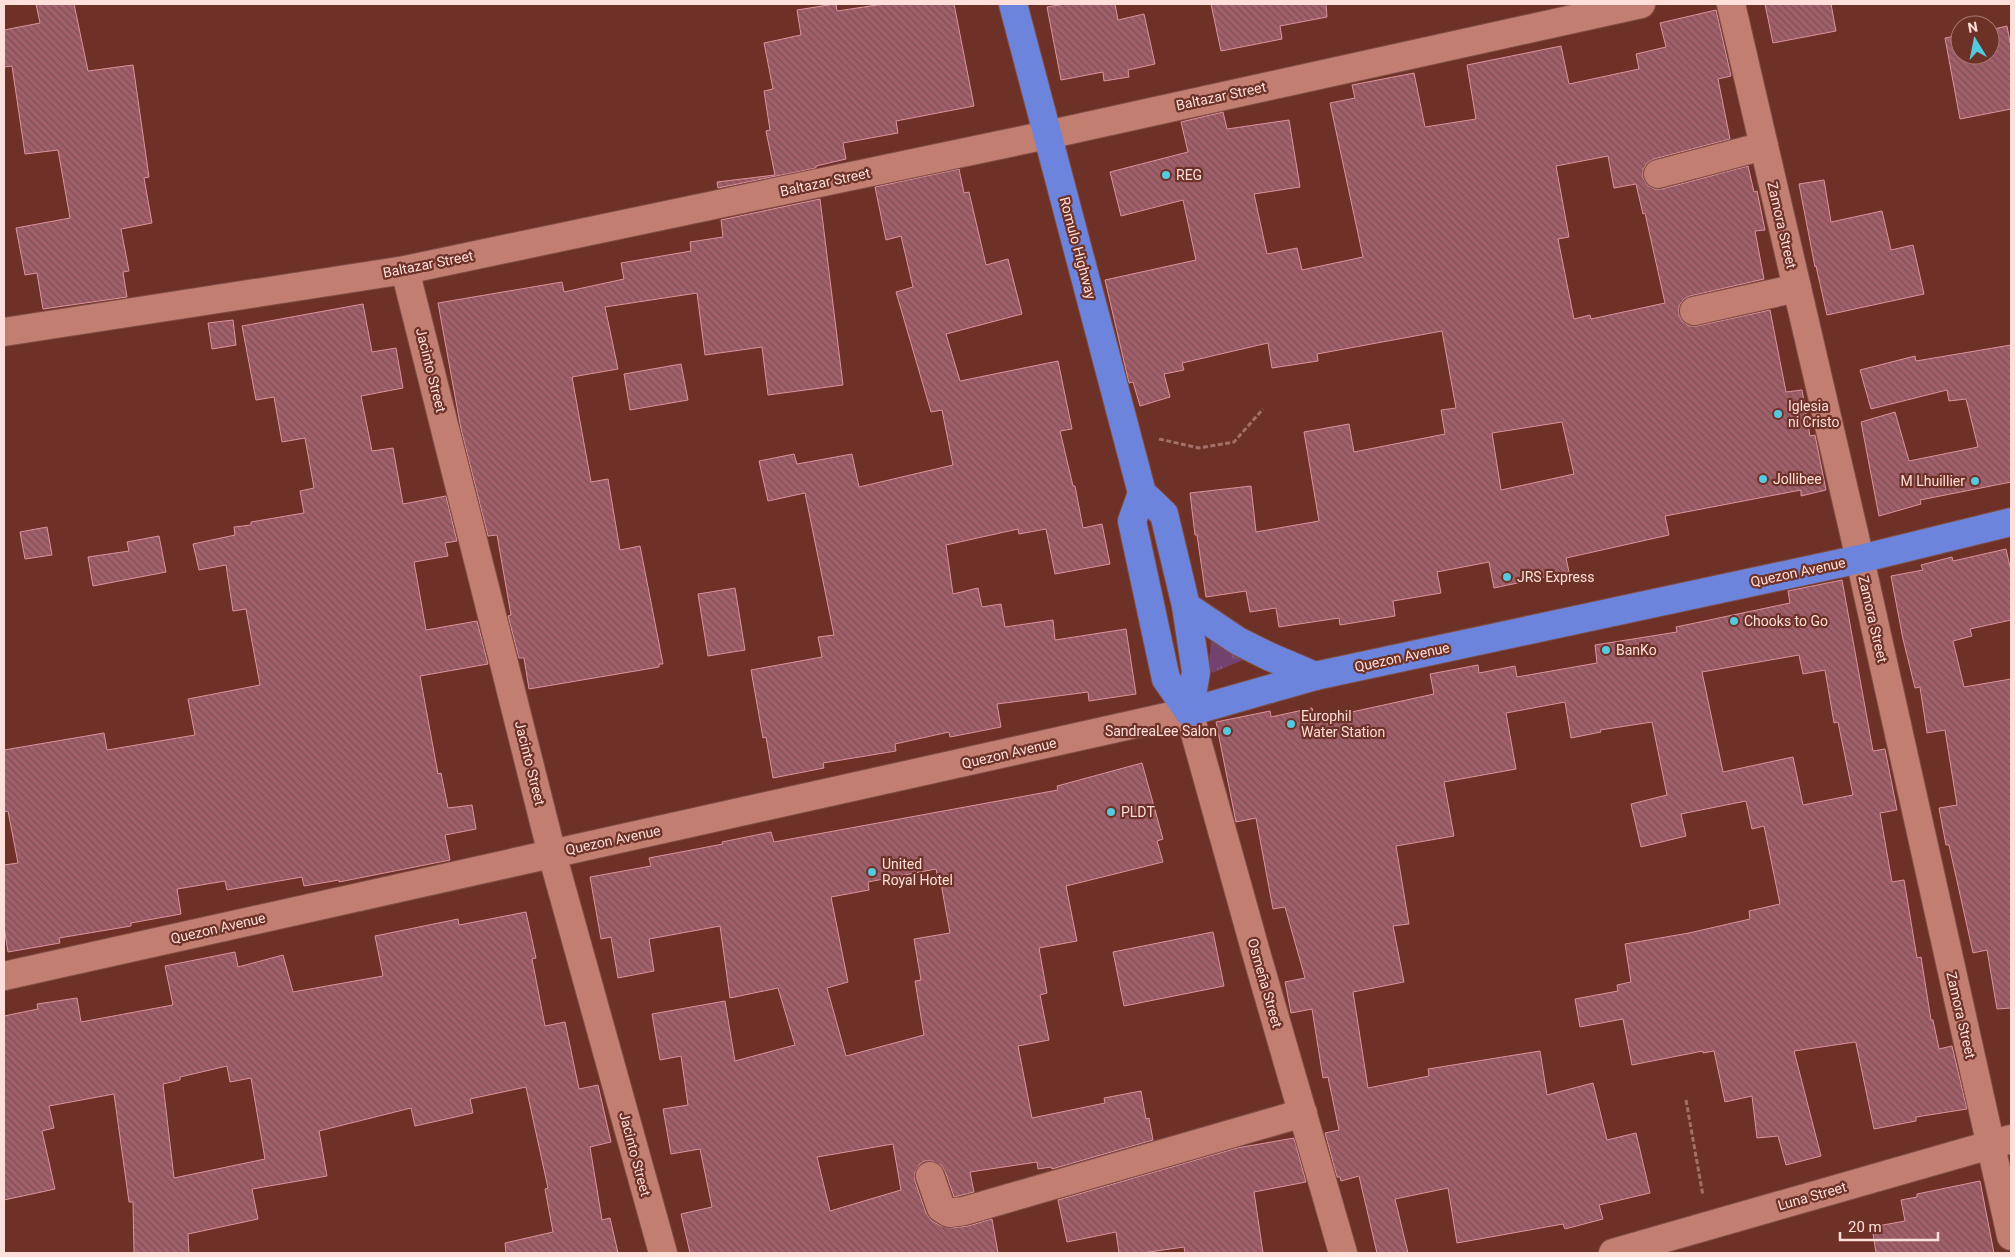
<svg xmlns="http://www.w3.org/2000/svg" width="2015" height="1257" font-family="Roboto,sans-serif">
	<style>
		.grass { fill: url(#grass-tufts) }
		.building { fill: url(#building-back-hatch); stroke: #dc939d; fill-rule: evenodd }
		.lines { fill: none; stroke-linecap: round; stroke-linejoin: round }
		.minor-casing { stroke: #814e47; stroke-width: 30 }
		.highway-casing { stroke: #814e47; stroke-width: 30 }
		.path { stroke: #a27068; stroke-width: 3; stroke-dasharray: 5 2.5; stroke-linecap: butt }
		.minor { stroke: #c37e72; stroke-width: 28 }
		.highway { stroke: #6c84db; stroke-width: 28 }
		.poi-dot { fill: #54cade; stroke: #6e3128; stroke-width: 2 }
		.labels { text-anchor: middle; stroke-width: 4.5; stroke-linejoin: round; paint-order: stroke }
		.street-label { font-size: 14px; fill: #fedfd9; stroke: #6e3128 }
		.poi-label { font-size: 14px; fill: #fedfd9; stroke: #6e3128; text-anchor: start }
	</style>
	<defs>
		<pattern id="grass-tufts" width="24" height="20" patternUnits="userSpaceOnUse" patternTransform="scale(1.25)"><rect width="24" height="20" fill="#73426e"/><path d="M3 7l-1-3M5 7V3M7 7l1-3M15 17l-1-3M17 17v-4M19 17l1-3" fill="none" stroke="#885d82"/></pattern>
		<pattern id="building-back-hatch" width="6" height="6" patternUnits="userSpaceOnUse" patternTransform="scale(1.25)"><rect width="6" height="6" fill="#a25e69"/><path d="M-1 5l2 2M0 0l6 6M5-1l2 2" fill="none" stroke="#7b5257"/></pattern>
	</defs>
	<rect width="100%" height="100%" fill="#6e3128"/>
	<path class="grass" d="M1213 640 1245 657 1243 660 1212 673 1209 669 1211 641Z"/>
	<g class="building">
		<path d="M36 4H74L88 71 133 65 149 177 144 178 152 223 121 229 129 271 123 272 127 297 43 309 37 273 25 275 16 228 70 218 58 150 25 154 12 66 4 67V30L40 23Z"/>
		<path d="M835 4H836L837 11 884 4H954L974 106 896 121 898 133 843 143 846 159 816 166V168L718 188 717 182 775 175 766 131 770 130 764 91 773 89 764 43 801 35 797 10Z"/>
		<path d="M1065 4H1115L1118 20 1144 14 1155 64 1128 70 1129 77 1104 81 1103 72 1061 80 1047 7Z"/>
		<path d="M1211 4H1326L1327 17 1280 26 1282 39 1221 51Z"/>
		<path d="M1765 4H1831L1836 31 1773 43Z"/>
		<path d="M1716 10 1731 76 1718 79 1730 139 1654 159 1647 163 1643 170V178L1647 185 1654 189H1662L1748 166 1754 192 1757 191 1765 230 1755 231 1764 279 1690 296 1684 299 1679 306V315L1682 321 1689 326H1697L1770 310 1786 392 1802 390 1810 436 1815 435 1826 490 1801 496V490L1665 516 1669 535 1566 558 1569 572 1494 588 1489 562 1437 572 1441 593 1393 601 1395 616 1340 625 1339 618 1279 627 1276 608 1250 612 1246 591 1206 597 1197 535H1195L1190 493 1251 486 1256 532 1319 521 1304 432 1349 424 1354 452 1445 434 1441 410 1456 408 1442 331 1317 354 1318 361 1272 368 1268 343 1182 363 1184 370 1164 374 1170 397 1140 406 1133 382 1129 383 1105 280 1196 260 1183 200 1121 216 1110 172 1188 152 1181 122 1223 112 1227 129 1289 120 1300 187 1254 194 1267 254 1297 248 1302 270 1363 257 1330 103 1355 98 1352 85 1414 73 1425 127 1476 119 1467 65 1561 46 1569 84 1639 69 1636 54 1666 47 1660 23ZM1608 156 1614 188 1636 184 1643 214 1645 213 1665 303 1591 319 1590 315 1574 319 1558 239 1569 237 1556 166ZM1562 422 1574 474 1501 490 1492 433Z"/>
		<path d="M2007 26 2011 47V109L1960 119 1945 38 1960 35V55H1990V30Z"/>
		<path d="M959 169 964 193 969 192 986 265 1008 259 1022 314 946 334 960 381 1058 361 1072 429 1060 431 1073 486H1075L1083 528 1102 524 1110 564 1055 574 1046 529 1019 534 1018 529 946 545 953 594 978 588 982 607 1001 604 1005 627 1053 620 1055 640 1126 629 1136 694 1089 701 1088 692 997 704 1001 727 950 737 949 732 895 744 896 751 823 763 824 768 773 778 766 737 763 738 751 670 822 657 818 637 834 635 805 493 768 501 759 461 794 454 797 464 852 454 859 487 953 465 942 410 931 412 896 292 913 287 901 236 886 240 875 187Z"/>
		<path d="M1824 180 1831 222 1882 211 1891 250 1913 245 1924 294 1827 315 1816 266 1815 267 1799 184Z"/>
		<path d="M820 199 843 385 768 395 762 347 705 355 697 293 605 307 618 369 572 377 591 482 608 479 620 550 640 546 663 664H659V667L529 689 524 658H519L508 616 511 615 497 535 488 536 461 429 438 303 562 282 564 292 624 279 621 263 691 251 690 242 723 237 721 220Z"/>
		<path d="M363 304 372 352 396 348 403 388 361 396 372 451 393 448 403 504 446 496 457 541 445 543 448 556 414 562 426 630 477 621 488 664 420 676 438 774 441 773 448 808 472 805 476 829 445 835 450 860 339 882V880L304 886 302 877 227 890 225 881 177 889 181 914 131 923V926L59 938 60 943 8 952 4 927V865L18 863 8 811 4 812V750L104 733 107 750 195 735 188 699 260 685 246 609 233 611 226 565 199 570 193 544 235 535 234 527 251 525V522L304 513 300 491 314 488 305 438 282 442 274 397 256 400 242 326Z"/>
		<path d="M233 320 236 345 212 349 208 323Z"/>
		<path d="M2011 345V482L1920 500 1921 504 1879 516 1861 422 1895 412 1909 461 1978 447 1966 399 1949 401 1947 390 1871 409 1860 370 1915 356 1916 361Z"/>
		<path d="M681 364 688 400 630 410 624 374Z"/>
		<path d="M47 527 52 555 25 559 20 532Z"/>
		<path d="M159 536 166 572 93 586 88 557 129 551 127 542Z"/>
		<path d="M2006 549 2011 571V620L1970 629 1972 636 1953 641 1964 687 2011 679V1008L1997 1009 1987 950 1973 953 1949 845H1946L1939 808 1957 805 1945 730 1927 733 1920 687 1915 688 1903 639 1891 576 1923 570 1921 565 1952 557 1953 561Z"/>
		<path d="M1842 580 1873 751 1885 749 1897 810 1880 813 1892 882 1904 880 1917 958 1921 957 1931 1020H1933L1939 1049 1952 1046 1967 1109 1916 1117V1121L1874 1129 1856 1043 1855 1042 1794 1051 1821 1156 1786 1165 1778 1136 1757 1138 1752 1096 1725 1102 1714 1051 1703 1053V1051L1632 1065 1623 1019 1580 1027 1575 999 1618 991 1617 985 1631 982 1625 944 1689 933 1750 919 1749 911 1780 904 1764 826 1752 829 1746 801 1681 814 1686 836 1641 847 1631 804 1667 795 1652 722 1600 730 1601 732 1571 738 1565 702 1506 713 1516 769 1444 782 1454 836 1396 846 1409 924 1393 926 1404 982 1353 992 1368 1088 1429 1076 1428 1069 1540 1051 1547 1095 1593 1083 1607 1140 1636 1133 1650 1193 1599 1205 1603 1219 1565 1229 1563 1224 1457 1243 1448 1188 1395 1199 1408 1253H1377L1359 1176 1341 1181 1340 1177H1337L1325 1133 1339 1130 1328 1077 1323 1078 1312 1009 1291 1013 1285 982 1305 978 1285 907 1273 909 1256 818 1236 822 1216 722 1270 711 1271 717 1312 708 1315 720 1434 694 1430 674 1478 665 1479 673 1515 666 1517 677 1597 663 1595 645 1677 632 1676 627 1790 603 1788 591ZM1799 655 1803 674 1825 670 1834 723 1838 722 1853 795 1803 805 1793 757 1723 772 1702 672Z"/>
		<path d="M735 588 745 650 708 656 698 594Z"/>
		<path d="M1142 763 1163 839 1157 841 1163 862 1066 886 1077 941 1039 948 1047 993 1040 995 1049 1040 1018 1046 1032 1118 1105 1103 1104 1098 1141 1091 1146 1119 1149 1118 1153 1140 1052 1169 1051 1167 1038 1169 1037 1162 970 1172 974 1192 954 1197 945 1171 941 1165 932 1161H924L919 1165 915 1173V1181L926 1213 932 1221 941 1226 951 1228 968 1226 992 1219 998 1253H690L681 1214 712 1207 700 1149 671 1154 663 1109 688 1105 681 1056 660 1060 652 1014 725 1001 735 1061 795 1045 778 988 730 998 720 926 649 939 654 971 618 978 611 937 601 939 590 877 651 866 649 858 723 844 722 842 771 832 774 842 1058 790 1057 786ZM936 869 938 878H940L950 933 914 939 921 980 915 981 924 1035 846 1056 827 988 848 982 831 897 869 890 868 882ZM893 1144 901 1190 830 1211 817 1157Z"/>
		<path d="M526 912 536 958 532 959 545 1026 565 1022 579 1089 598 1085 611 1142 590 1147 602 1220 610 1218 618 1253H506L505 1243 553 1232 545 1189 548 1188 526 1087 470 1099 473 1113 415 1126 411 1108 319 1131 327 1176 252 1189 258 1219 188 1234 189 1253H134L133 1202H129L114 1094 49 1106 54 1128 42 1131 55 1189 4 1200V1016L38 1009 37 1004 77 998 81 1022 173 1005 165 966 235 952 238 967 283 955 293 992 383 976 375 936 458 919 459 925ZM227 1066 230 1082 251 1078 265 1159 174 1178 163 1084 180 1080V1077Z"/>
		<path d="M1213 932 1224 986 1124 1006 1113 952Z"/>
		<path d="M1294 1138 1306 1182 1254 1192 1263 1253H1185L1184 1247 1142 1253H1119L1116 1232 1067 1242 1058 1200 1237 1148Z"/>
		<path d="M1980 1181 1994 1253H1876L1872 1227 1905 1221 1901 1200 1917 1197V1194Z"/>
	</g>
	<g class="lines">
		<defs>
			<g id="minor">
				<path d="M1731 4 1860 559 2011 1236"/>
				<path d="M1658 174 1764 146"/>
				<path d="M405 270 552 854 663 1253"/>
				<path d="M1694 311 1797 288"/>
				<path d="M4 332 405 270 1047 135 1641 4"/>
				<path d="M4 976 1189 712 1255 949 1343 1253"/>
				<path d="M930 1176 941 1208 949 1213 964 1211 1303 1113"/>
				<path d="M1613 1253 2011 1139"/>
			</g>
			<g id="highway">
				<path d="M1013 4 1142 493 1164 514 1186 606 1196 672 1189 712"/>
				<path d="M1142 493 1132 521 1166 679 1189 712"/>
				<path d="M1186 606 1238 641 1268 656 1315 676"/>
				<path d="M1189 712 1315 676 1860 559 2011 522"/>
			</g>
		</defs>
		<use href="#minor" class="minor-casing"/>
		<use href="#highway" class="highway-casing"/>
		<g class="path">
			<path d="M1159 439 1199 448 1234 442 1263 409"/>
			<path d="M1686 1100 1703 1196"/>
		</g>
		<use href="#minor" class="minor"/>
		<use href="#highway" class="highway"/>
	</g>
	<g class="poi-dot">
		<circle cx="1166" cy="175" r="5"/>
		<circle cx="1778" cy="414" r="5"/>
		<circle cx="1763" cy="479" r="5"/>
		<circle cx="1975" cy="481" r="5"/>
		<circle cx="1507" cy="577" r="5"/>
		<circle cx="1734" cy="621" r="5"/>
		<circle cx="1606" cy="650" r="5"/>
		<circle cx="1291" cy="724" r="5"/>
		<circle cx="1227" cy="731" r="5"/>
		<circle cx="1111" cy="812" r="5"/>
		<circle cx="872" cy="872" r="5"/>
	</g>
	<g class="labels">
		<g class="street-label">
			<text transform="translate(1221 96) rotate(-12)" y="5">Baltazar Street</text>
			<text transform="translate(825 182) rotate(-12)" y="5">Baltazar Street</text>
			<text transform="translate(1782 225) rotate(77)" y="5">Zamora Street</text>
			<text transform="translate(1078 248) rotate(75)" y="5">Romulo Highway</text>
			<text transform="translate(428 264) rotate(-11)" y="5">Baltazar Street</text>
			<text transform="translate(431 370) rotate(76)" y="5">Jacinto Street</text>
			<text transform="translate(1798 572) rotate(-12)" y="5">Quezon Avenue</text>
			<text transform="translate(1873 619) rotate(77)" y="5">Zamora Street</text>
			<text transform="translate(1402 657) rotate(-12)" y="5">Quezon Avenue</text>
			<text transform="translate(1009 753) rotate(-13)" y="5">Quezon Avenue</text>
			<text transform="translate(530 763) rotate(76)" y="5">Jacinto Street</text>
			<text transform="translate(613 840) rotate(-12)" y="5">Quezon Avenue</text>
			<text transform="translate(218 928) rotate(-13)" y="5">Quezon Avenue</text>
			<text transform="translate(1265 983) rotate(74)" y="5">Osmeña Street</text>
			<text transform="translate(1961 1015) rotate(77)" y="5">Zamora Street</text>
			<text transform="translate(635 1154) rotate(75)" y="5">Jacinto Street</text>
			<text transform="translate(1812 1196) rotate(-16)" y="5">Luna Street</text>
		</g>
		<g class="poi-label">
			<text x="1176" y="180">REG</text>
			<text x="1788" y="411">Iglesia<tspan x="1788" dy="16">ni Cristo</tspan></text>
			<text x="1773" y="484">Jollibee</text>
			<text x="1965" y="486" text-anchor="end">M Lhuillier</text>
			<text x="1517" y="582">JRS Express</text>
			<text x="1744" y="626">Chooks to Go</text>
			<text x="1616" y="655">BanKo</text>
			<text x="1301" y="721">Europhil<tspan x="1301" dy="16">Water Station</tspan></text>
			<text x="1217" y="736" text-anchor="end">SandreaLee Salon</text>
			<text x="1121" y="817">PLDT</text>
			<text x="882" y="869">United<tspan x="882" dy="16">Royal Hotel</tspan></text>
		</g>
	</g>
	<rect width="2015" height="1257" fill="none" stroke="#fedfd9" stroke-width="10"/>
	<g transform="translate(1975 40) rotate(350)"><circle r="24" fill="#6e3128" stroke="#a8776f"/>
	<path d="M0-4L9 19L0 12L-9 19Z" fill="#54cade"/>
	<text y="-8" font-size="14" font-weight="bold" text-anchor="middle" fill="#fedfd9">N</text>
	</g>
	<path d="M1840 1232v8h98v-8" fill="none" stroke="#fedfd9" stroke-width="2.5"/>
	<text x="1848" y="1232" font-size="15" fill="#fedfd9" stroke="#6e3128" stroke-width="4" paint-order="stroke">20 m</text>
</svg>
